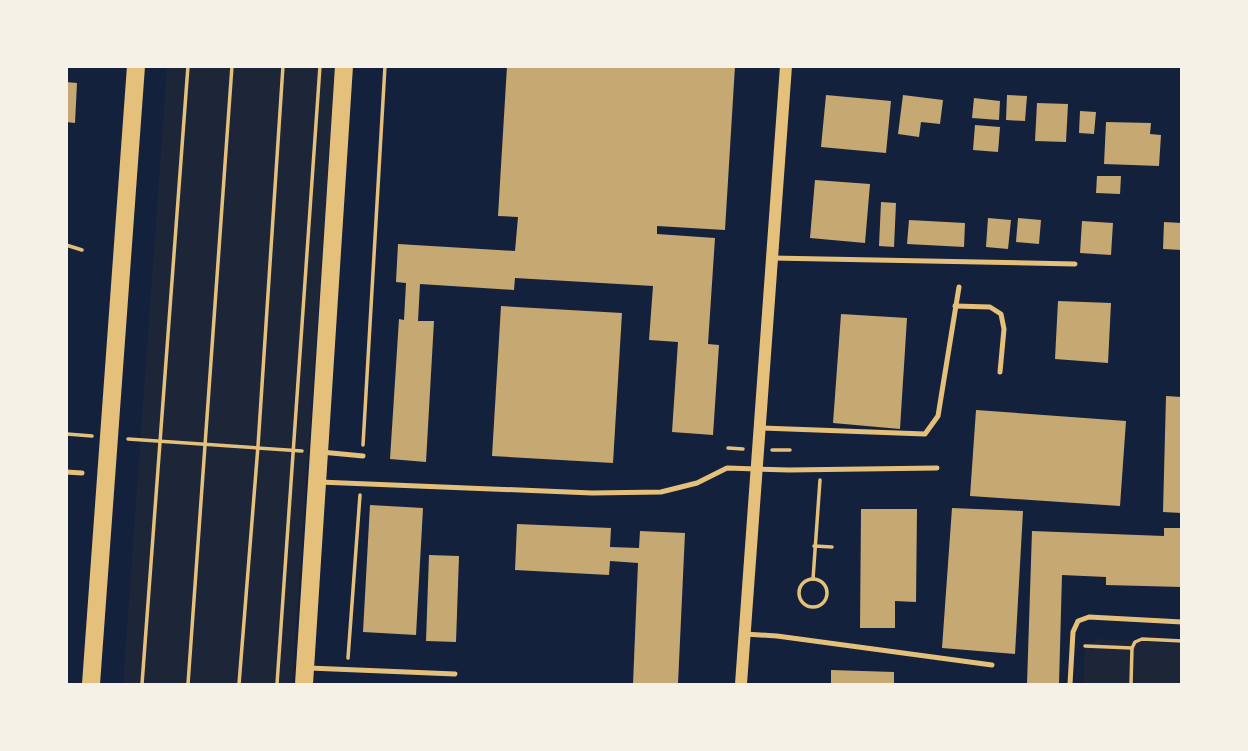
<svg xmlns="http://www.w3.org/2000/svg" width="1248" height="751" font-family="Arial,sans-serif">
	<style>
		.green { fill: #1d2539 }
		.building { fill: #c6a872 }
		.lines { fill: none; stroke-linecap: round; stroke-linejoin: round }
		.path { stroke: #e5c07b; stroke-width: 3.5 }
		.service { stroke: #e5c07b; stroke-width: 5 }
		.tertiary { stroke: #e5c07b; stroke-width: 12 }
		.primary { stroke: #e5c07b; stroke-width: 18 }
	</style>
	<rect width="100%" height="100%" fill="#14213d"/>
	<g class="green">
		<path d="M167 67H335L292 684H123Z"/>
		<path d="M1098 639 1181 644V684H1083L1085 648Z"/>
	</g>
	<g class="building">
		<path d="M507 66H735L725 230 657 226V234L715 238 708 344 719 345 713 435 672 432 678 342 649 340 653 286 515 278 514 290 420 284 418 321H434L426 462 390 459 399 319 404 320 406 283 396 282 398 244 515 251 518 217 498 216Z"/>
		<path d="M66 82 77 83 75 123 66 122Z"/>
		<path d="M826 95 891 101 886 153 821 147Z"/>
		<path d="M903 95 943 100 940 124 921 122 919 137 898 134Z"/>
		<path d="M1007 95 1027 96 1025 121 1006 120Z"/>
		<path d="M974 98 1000 101 999 120 972 118Z"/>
		<path d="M1037 103 1068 104 1066 142 1035 141Z"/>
		<path d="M1080 111 1096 112 1094 134 1079 133Z"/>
		<path d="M1106 122 1151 123 1150 134 1161 135 1159 166 1104 164Z"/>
		<path d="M975 125 1000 127 998 152 973 150Z"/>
		<path d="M1097 176H1121L1120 194 1096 193Z"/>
		<path d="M815 180 870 184 865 243 810 238Z"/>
		<path d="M881 202 896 203 894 247 879 246Z"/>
		<path d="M988 218 1011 220 1008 249 986 247Z"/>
		<path d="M1018 218 1041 220 1039 244 1016 242Z"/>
		<path d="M909 220 965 223 964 247 907 244Z"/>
		<path d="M1082 221 1113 223 1111 255 1080 253Z"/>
		<path d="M1164 222 1182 223V250L1163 249Z"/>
		<path d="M1058 301 1111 303 1108 363 1055 359Z"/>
		<path d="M501 306 622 313 613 463 492 456Z"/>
		<path d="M841 314 907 318 900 429 833 423Z"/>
		<path d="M1166 396 1182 397V513L1163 512Z"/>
		<path d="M976 410 1126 421 1120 506 970 496Z"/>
		<path d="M370 505 423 508 416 635 363 632Z"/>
		<path d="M952 508 1023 511 1015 654 942 648Z"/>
		<path d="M861 509H917L916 602 895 601V628H860Z"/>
		<path d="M517 524 611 528 610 547 639 548 640 531 685 533 678 684H633L638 563 610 561 609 575 515 570Z"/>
		<path d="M1164 528H1182V587L1106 585V577L1062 575 1059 684H1027L1032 531 1164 536Z"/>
		<path d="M429 555 459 556 456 642 426 641Z"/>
		<path d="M831 670 894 672V684H831Z"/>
	</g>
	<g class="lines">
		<g class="path">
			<path d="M66 245 82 250"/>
			<path d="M67 434 92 436"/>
			<path d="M128 439 302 451"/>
			<path d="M363 445 385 66"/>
			<path d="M728 448 743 449"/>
			<path d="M772 450H790"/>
			<path d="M814 546 832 547"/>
			<circle cx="813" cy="593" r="14"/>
			<path d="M813 579 820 480"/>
			<path d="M1085 646 1132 648"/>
			<path d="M348 658 360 495"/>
			<path d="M142 684 188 66"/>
			<path d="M188 684 232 66"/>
			<path d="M239 684 258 446 283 66"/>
			<path d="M277 684 320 66"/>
			<path d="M1131 684 1132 648 1135 642 1142 639 1182 641"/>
		</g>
		<g class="service">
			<path d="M772 258 1075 264"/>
			<path d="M955 306 990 307 1001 314 1004 329 1000 372"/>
			<path d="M760 428 925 434 938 416 959 287"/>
			<path d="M321 452 363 456"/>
			<path d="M66 472 82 473"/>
			<path d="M319 482 592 493 661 492 697 483 727 468 789 470 937 468"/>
			<path d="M745 634 777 636 992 665"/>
			<path d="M309 668 455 674"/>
			<path d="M1070 684 1073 632 1078 621 1089 617 1182 622"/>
		</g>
		<path class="tertiary" d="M741 684 786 66"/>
		<g class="primary">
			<path d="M91 684 136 66"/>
			<path d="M304 684 344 66"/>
		</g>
	</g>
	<rect width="1248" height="751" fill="none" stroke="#f6f1e7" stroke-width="136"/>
</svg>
